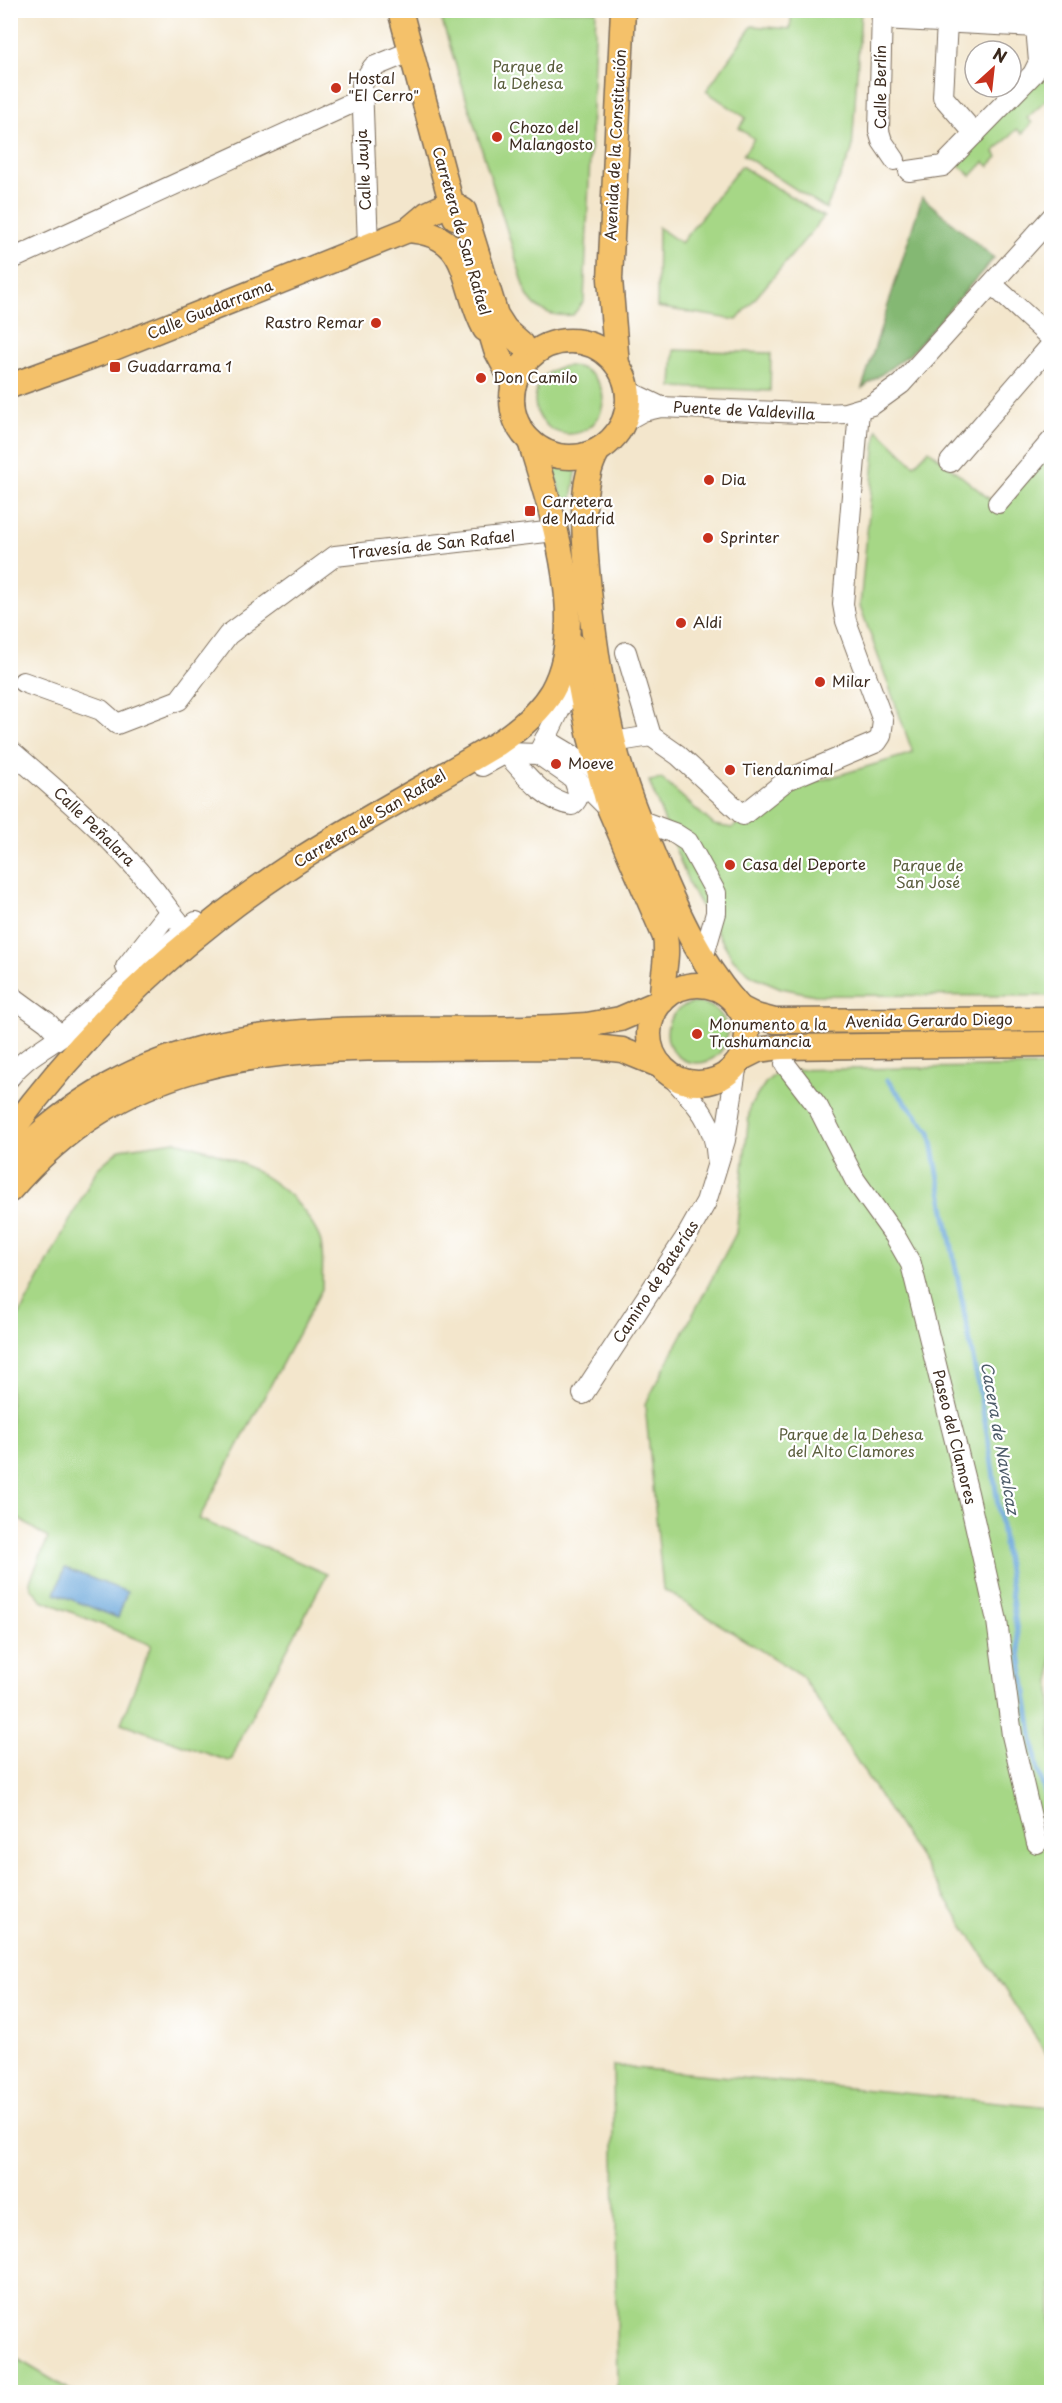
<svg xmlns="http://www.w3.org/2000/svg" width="1062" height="2403" font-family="'Playpen Sans',sans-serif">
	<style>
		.green { fill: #a6d786; stroke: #708052; stroke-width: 1.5 }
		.forest { fill: #84b873; stroke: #607148; stroke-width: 1.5 }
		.water { fill: #68a6da; stroke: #52687c; stroke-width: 1.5 }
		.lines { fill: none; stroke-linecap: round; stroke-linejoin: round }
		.stream { stroke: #68a6da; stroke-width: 5 }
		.minor-casing { stroke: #7b6c5b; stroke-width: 22 }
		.major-casing { stroke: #7b6c5b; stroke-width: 27 }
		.minor { stroke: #fff; stroke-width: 20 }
		.major { stroke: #f4c16b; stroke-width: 24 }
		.poi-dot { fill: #c8321e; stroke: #fff; stroke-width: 2 }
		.labels { text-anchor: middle; stroke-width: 4.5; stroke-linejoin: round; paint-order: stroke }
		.park-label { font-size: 15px; fill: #5b5e3d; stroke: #fff }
		.poi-label { font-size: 15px; fill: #3b2a1e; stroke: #fff; text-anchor: start }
		.street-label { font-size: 15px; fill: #3b2a1e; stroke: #fff }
		.water-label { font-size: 16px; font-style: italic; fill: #4d5c69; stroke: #fff }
	</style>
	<rect width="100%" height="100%" fill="#fff"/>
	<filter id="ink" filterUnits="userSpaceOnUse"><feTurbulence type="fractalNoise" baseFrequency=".0167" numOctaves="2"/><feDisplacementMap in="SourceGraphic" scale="12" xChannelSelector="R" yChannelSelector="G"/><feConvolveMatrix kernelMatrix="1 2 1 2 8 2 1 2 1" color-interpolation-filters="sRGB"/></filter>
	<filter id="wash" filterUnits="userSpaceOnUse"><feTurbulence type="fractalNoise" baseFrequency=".008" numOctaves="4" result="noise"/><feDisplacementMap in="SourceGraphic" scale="24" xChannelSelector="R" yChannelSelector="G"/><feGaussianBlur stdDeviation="1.35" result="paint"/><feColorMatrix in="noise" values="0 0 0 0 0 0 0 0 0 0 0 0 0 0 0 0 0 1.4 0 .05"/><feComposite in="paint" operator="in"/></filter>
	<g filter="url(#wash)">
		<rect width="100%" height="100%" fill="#f3e6cc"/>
		<g class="green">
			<path d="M439 11H596L584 301 573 315C553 317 538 312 527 295Z"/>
			<path d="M792 11H861L852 150 826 209 743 155 754 139 739 128 746 118 706 91 752 26 790 29Z"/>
			<path d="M1051 30V96L1027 118 1032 123 1022 134 1017 129 994 152 998 157 989 166 984 162 971 176 951 158 1028 79 1039 39Z"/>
			<path d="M741 166 824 217 737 320 657 307 658 227 681 243Z"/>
			<path d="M674 350 771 353 770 391 672 387Z"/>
			<circle cx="569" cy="400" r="34"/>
			<path d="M877 429 914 465 929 450 1002 509 1051 451V996L815 995 781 988 751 975 733 959 691 889 649 781 662 779 714 825 732 828 785 791 913 753 860 606Z"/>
			<path d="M553 466 577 467 572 499H562Z"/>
			<circle cx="697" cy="1033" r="30"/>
			<path d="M1051 1066V2061L802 1676 663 1589 645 1405 736 1233 750 1106 766 1082 780 1070Z"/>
			<path d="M175 1141C225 1153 283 1175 311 1222 314 1228 320 1236 321 1243 324 1258 322 1274 322 1289L199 1519 327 1574 243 1732 232 1759 228 1761 121 1723 151 1645 42 1600 31 1588 30 1581 48 1538 11 1514 10 1333 97 1169 120 1149Z"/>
			<path d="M613 2066 1051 2107V2392H617Z"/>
			<path d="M11 2355 73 2392H11Z"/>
		</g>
		<path class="forest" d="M922 197 994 258 910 354 862 388Z"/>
		<path class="water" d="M65 1568 127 1592 118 1618 55 1593Z"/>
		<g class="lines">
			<path class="stream" d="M887 1080 930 1132 988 1438 1037 1766 1052 1816"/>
		</g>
	</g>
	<g filter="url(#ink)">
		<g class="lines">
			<defs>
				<g id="minor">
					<path d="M882 10 879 131 882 141 895 160"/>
					<path d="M882 19 1036 27"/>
					<path d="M947 22 943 97 975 134"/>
					<path d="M1036 27 1050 10"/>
					<path d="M909 171 943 166 1033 74 1039 62 1036 27"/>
					<path d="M368 246 362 84 373 67 412 51"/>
					<path d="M10 260 361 99"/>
					<path d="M992 284 1052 339"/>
					<path d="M628 391 661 407"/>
					<path d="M625 421 643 411 661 407 826 414 845 413 872 405 901 384 1052 217"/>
					<path d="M950 462 1052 344"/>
					<path d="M998 503 1052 440"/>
					<path d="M626 652 651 736 678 755 743 815 787 780 877 742 881 736 883 721 846 621 843 604 859 410"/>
					<path d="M23 682 101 710 117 724 179 700 228 635 335 556 555 531"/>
					<path d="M545 739 600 772"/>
					<path d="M613 742 651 736"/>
					<path d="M10 750C68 800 126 848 170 911"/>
					<path d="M506 753C524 772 545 802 572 805 582 797 577 790 574 779"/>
					<path d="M538 754 577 675"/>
					<path d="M482 766 506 753 538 754 590 790 610 810"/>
					<path d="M639 820 674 833 688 842 716 893V913L703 958"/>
					<path d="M126 967 170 911 178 921"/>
					<path d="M10 995 47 1022 60 1036"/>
					<path d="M785 1064 818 1107 855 1180 895 1236 911 1264 968 1493 997 1621 1012 1735 1037 1843"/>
					<path d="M667 1072C692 1099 715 1119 717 1158"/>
					<path d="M10 1077C25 1056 44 1050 63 1034 107 997 150 957 196 922"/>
					<path d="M583 1394 688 1234 706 1202 725 1140 737 1063"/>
				</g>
				<g id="major">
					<path d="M400 10 455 217"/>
					<path d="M408 230C473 235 460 283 485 329"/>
					<path d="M484 310 496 350 514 384"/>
					<circle cx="570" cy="399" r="58"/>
					<path d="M617 365 610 279 623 10"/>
					<path d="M10 386 101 353 408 230 427 214 451 203 464 211 496 315 505 329 522 344"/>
					<path d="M597 452C579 485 584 533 587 569 592 627 600 684 613 740 623 785 642 828 659 869 679 916 700 961 733 1000"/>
					<path d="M572 644 589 733 610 810 665 937C669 958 661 979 662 1001"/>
					<circle cx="698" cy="1034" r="49"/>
					<path d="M738 1007 756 1016 775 1021 1052 1019"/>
					<path d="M740 1059 758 1050 780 1047 1052 1044"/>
					<path d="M10 1133C87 1028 184 936 293 864 359 821 429 785 497 744 518 730 539 713 552 691 590 624 551 510 530 441"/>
					<path d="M10 1162C181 986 371 1042 587 1025L620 1019 662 1001"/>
					<path d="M10 1190C122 1059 257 1048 416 1048 476 1047 535 1047 594 1047L622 1050 661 1066"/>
				</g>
			</defs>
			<use href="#minor" class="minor-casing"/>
			<use href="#major" class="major-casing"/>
			<use href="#minor" class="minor"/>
			<use href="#major" class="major"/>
		</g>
	</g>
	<g class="poi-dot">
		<circle cx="336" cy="88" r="6"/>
		<circle cx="497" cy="137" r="6"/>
		<circle cx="376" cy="323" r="6"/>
		<rect x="109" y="361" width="12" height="12" rx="3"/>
		<circle cx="481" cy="378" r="6"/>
		<circle cx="709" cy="480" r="6"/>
		<rect x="524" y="505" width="12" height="12" rx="3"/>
		<circle cx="708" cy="538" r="6"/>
		<circle cx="681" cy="623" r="6"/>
		<circle cx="820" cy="682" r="6"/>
		<circle cx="556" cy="764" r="6"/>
		<circle cx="730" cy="770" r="6"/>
		<circle cx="730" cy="865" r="6"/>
		<circle cx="697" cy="1034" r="6"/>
	</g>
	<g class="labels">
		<g class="park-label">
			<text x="528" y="72">Parque de<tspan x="528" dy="17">la Dehesa</tspan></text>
			<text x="928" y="871">Parque de<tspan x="928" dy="17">San José</tspan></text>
			<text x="851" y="1440">Parque de la Dehesa<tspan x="851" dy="17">del Alto Clamores</tspan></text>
		</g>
		<g class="poi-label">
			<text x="348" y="84">Hostal<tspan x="348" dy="17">"El Cerro"</tspan></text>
			<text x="509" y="133">Chozo del<tspan x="509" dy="17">Malangosto</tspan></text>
			<text x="364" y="328" text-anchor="end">Rastro Remar</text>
			<text x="127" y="372">Guadarrama 1</text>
			<text x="493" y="383">Don Camilo</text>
			<text x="721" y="485">Dia</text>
			<text x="542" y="507">Carretera<tspan x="542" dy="17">de Madrid</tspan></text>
			<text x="720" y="543">Sprinter</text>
			<text x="693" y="628">Aldi</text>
			<text x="832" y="687">Milar</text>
			<text x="568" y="769">Moeve</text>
			<text x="742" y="775">Tiendanimal</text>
			<text x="742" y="870">Casa del Deporte</text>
			<text x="709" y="1030">Monumento a la<tspan x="709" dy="17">Trashumancia</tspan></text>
		</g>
		<g class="street-label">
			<text transform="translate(881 87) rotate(-90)" y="5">Calle Berlín</text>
			<text transform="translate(616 145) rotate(-87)" y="5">Avenida de la Constitución</text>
			<text transform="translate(364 170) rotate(-93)" y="5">Calle Jauja</text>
			<text transform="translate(461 231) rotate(74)" y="5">Carretera de San Rafael</text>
			<text transform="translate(210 310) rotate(-22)" y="5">Calle Guadarrama</text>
			<text transform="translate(744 411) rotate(3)" y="5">Puente de Valdevilla</text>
			<text transform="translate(432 545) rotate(-6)" y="5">Travesía de San Rafael</text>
			<text transform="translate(370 819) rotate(-31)" y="5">Carretera de San Rafael</text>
			<text transform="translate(94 827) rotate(44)" y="5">Calle Peñalara</text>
			<text transform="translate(929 1021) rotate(-1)" y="5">Avenida Gerardo Diego</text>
			<text transform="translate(656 1282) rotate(-57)" y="5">Camino de Baterías</text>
			<text transform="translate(954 1437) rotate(76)" y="5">Paseo del Clamores</text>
		</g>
		<g class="water-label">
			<text transform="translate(1000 1438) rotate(80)" y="6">Cacera de Navalcaz</text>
		</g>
	</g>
	<rect width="1062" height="2403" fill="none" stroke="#fff" stroke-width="36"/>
	<g transform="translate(993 69) rotate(27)"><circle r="28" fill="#ffffff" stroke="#b1aaa5" stroke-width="1.5"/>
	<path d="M0-4.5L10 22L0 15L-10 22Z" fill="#c8321e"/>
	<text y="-9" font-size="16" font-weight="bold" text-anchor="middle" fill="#3b2a1e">N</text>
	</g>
</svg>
